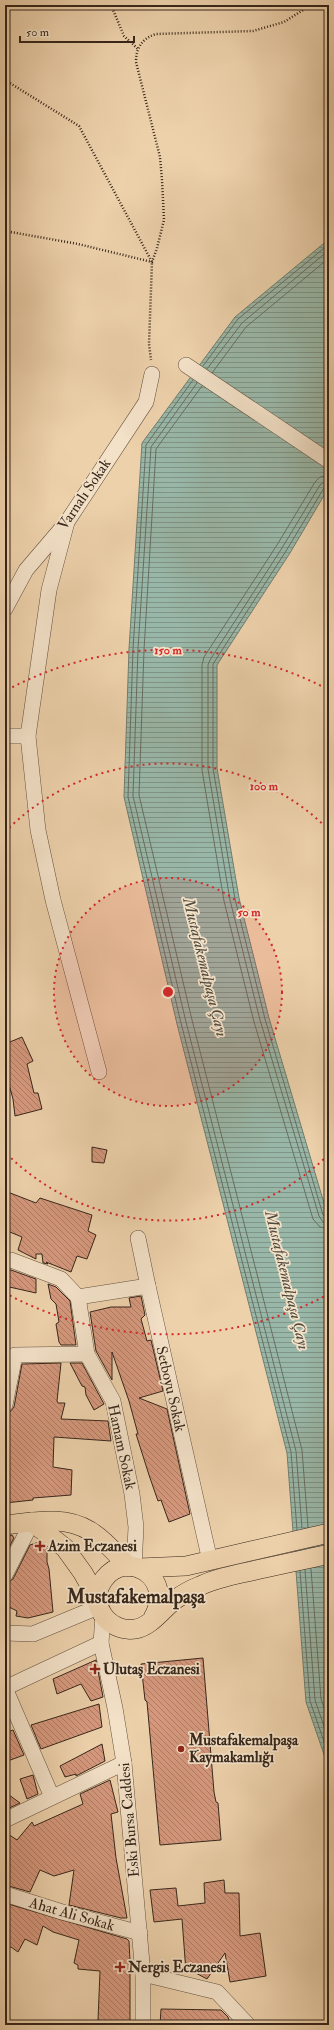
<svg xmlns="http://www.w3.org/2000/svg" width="334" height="2030" font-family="'IM FELL Double Pica',serif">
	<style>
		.water { fill: url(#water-rules); stroke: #717d6f }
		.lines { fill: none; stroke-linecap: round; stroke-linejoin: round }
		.shore { stroke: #686e61; stroke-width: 1 }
		.building { fill: url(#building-back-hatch); stroke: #36261a }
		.minor-casing { stroke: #64513e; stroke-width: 16 }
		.major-casing { stroke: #36261a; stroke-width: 20 }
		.path { stroke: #36261a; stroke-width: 2.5; stroke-dasharray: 1 2; stroke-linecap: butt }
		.minor { stroke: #f3e1c8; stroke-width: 15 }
		.major { stroke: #edd1ab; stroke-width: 19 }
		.ring { fill: none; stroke: #d62828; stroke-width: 2; stroke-dasharray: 2 4 }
		.poi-dot { fill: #8f2418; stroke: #f3e1c8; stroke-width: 1.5 }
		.labels { text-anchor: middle; stroke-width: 3.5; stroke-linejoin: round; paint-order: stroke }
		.street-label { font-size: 15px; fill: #36261a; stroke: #f3e1c8 }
		.poi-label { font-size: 15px; font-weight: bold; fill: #36261a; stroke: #f3e1c8; text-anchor: start }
		.water-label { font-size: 16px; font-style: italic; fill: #4f4a3e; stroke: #f3e1c8 }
		.district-label { font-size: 19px; font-weight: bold; fill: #36261a; stroke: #f3e1c8 }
		.centre { fill: #d62828; stroke: #f3e1c8; stroke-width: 2 }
		.ring-label { font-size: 12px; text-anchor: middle; font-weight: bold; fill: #d62828; stroke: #f3e1c8; stroke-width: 3.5; stroke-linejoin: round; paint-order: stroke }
	</style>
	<defs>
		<pattern id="water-rules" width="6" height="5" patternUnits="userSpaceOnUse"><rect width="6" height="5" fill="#99b7a8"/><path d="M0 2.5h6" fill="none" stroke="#7e9588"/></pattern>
		<pattern id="building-back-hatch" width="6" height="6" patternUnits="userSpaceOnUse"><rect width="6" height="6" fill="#d6987d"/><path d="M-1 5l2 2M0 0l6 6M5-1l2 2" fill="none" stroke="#ae7c66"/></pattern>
	</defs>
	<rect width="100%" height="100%" fill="#edd1ab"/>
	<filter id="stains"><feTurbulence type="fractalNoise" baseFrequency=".005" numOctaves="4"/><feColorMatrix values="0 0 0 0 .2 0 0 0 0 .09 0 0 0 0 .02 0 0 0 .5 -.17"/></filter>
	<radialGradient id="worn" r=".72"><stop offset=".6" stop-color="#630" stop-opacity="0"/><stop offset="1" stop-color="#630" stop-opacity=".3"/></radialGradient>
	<path class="water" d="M329 239V487L290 553 217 665V768L239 898 269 1018 329 1220V1769L306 1702 287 1453 177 1024 124 797 129 649 142 443 235 317Z"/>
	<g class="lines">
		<g class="shore">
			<path d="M203 366 238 319 329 244"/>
			<path d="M207 369 242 323 329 250"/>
			<path d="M212 373 246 327 329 258"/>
			<path d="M193 380 146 445 133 649 128 797 181 1023 291 1452 297 1530"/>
			<path d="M197 383 151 447 138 649 133 796 186 1022 296 1451 302 1528"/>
			<path d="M202 386 156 449 144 650 139 795 192 1020 302 1450 308 1527"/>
			<path d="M329 475 320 477 315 482 277 545 204 657 202 665V770L224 901 254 1022 313 1219 320 1227 329 1229"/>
			<path d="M329 481 324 482 320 485 282 548 210 660 208 665V769L230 900 260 1020 319 1216 323 1222 329 1223"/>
			<path d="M329 486 324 488 286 551 213 664V768L235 899 265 1019 323 1215 329 1218"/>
			<path d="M311 1569 321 1699 329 1722"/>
			<path d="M305 1570 315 1700 329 1741"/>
			<path d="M300 1571 310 1701 329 1756"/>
		</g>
	</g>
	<g class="building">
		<path d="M22 1037 33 1061 27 1064 34 1093H38L42 1109 15 1116 13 1099 5 1070V1044Z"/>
		<path d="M92 1147 107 1150 104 1163 92 1162Z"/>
		<path d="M5 1191 36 1203 40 1198 92 1215 88 1231 96 1235 87 1259 77 1256 71 1272 46 1262 48 1264 43 1263 42 1254H36V1259L18 1250 22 1237 5 1230Z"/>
		<path d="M11 1270 36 1279V1293L5 1286V1271Z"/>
		<path d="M48 1284 56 1287 70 1301 76 1345H61L59 1342 56 1324 59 1322 56 1304 51 1299Z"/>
		<path d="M141 1296 145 1315 141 1319 147 1341 151 1340 163 1391 139 1398 167 1409 190 1514 169 1522 161 1500 158 1501 149 1475 136 1434H138L129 1401 112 1352V1380L96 1351 90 1312 111 1307H131L129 1298Z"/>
		<path d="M61 1363 57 1401 58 1403H65L61 1419 108 1421 111 1441 54 1437 53 1467 72 1470 71 1495 33 1498V1500L5 1503V1426L9 1413 14 1407 22 1364Z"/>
		<path d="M70 1363H82L104 1404 94 1410 86 1395 85 1387 82 1386Z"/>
		<path d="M12 1535 14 1538 5 1555V1536Z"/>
		<path d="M36 1543H41L47 1548V1562L49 1569 53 1612 28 1618 16 1616 17 1611 5 1605V1584L13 1579 30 1545Z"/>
		<path d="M203 1658 214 1792 216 1802 218 1803 221 1840 160 1845 147 1702 145 1700 141 1664Z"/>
		<path d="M96 1660 103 1697 91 1701 81 1684 57 1694 53 1679Z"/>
		<path d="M99 1704 102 1727 41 1749 31 1725Z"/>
		<path d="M13 1730 24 1755 5 1762V1733Z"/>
		<path d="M102 1744 105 1761 76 1776V1774L65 1777 60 1766Z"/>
		<path d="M33 1775 38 1794 27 1799 20 1779Z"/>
		<path d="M110 1780 118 1812 111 1814 116 1858 127 1918H121L69 1905 74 1870 54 1876 40 1870 30 1892 5 1885V1832L17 1840 32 1822 34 1826 83 1804 80 1794Z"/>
		<path d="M5 1792 20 1803 5 1810Z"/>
		<path d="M224 1880 225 1893H239L240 1936 260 1933 266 1976 230 1982 225 1953 207 1979 192 1971 186 1972 182 1919 154 1922 150 1890 176 1888 178 1906 205 1903 204 1883Z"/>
		<path d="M5 1903 127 1939 129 1941 130 1961V2025H107L106 2023 98 2020 100 1971 78 1969V1965L74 1963 79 1940 53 1932 43 1926 37 1945 25 1939 18 1952 11 1947 5 1948Z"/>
		<path d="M161 2009 221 2010 228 2017 230 2024 179 2022 178 2025H160Z"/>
	</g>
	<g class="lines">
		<defs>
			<g id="minor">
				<path d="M186 365 329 461"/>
				<path d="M67 522 49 590 28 736 38 830 53 900 99 1072"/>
				<path d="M5 609 26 570 67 522 146 402 152 374"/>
				<path d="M5 736H28"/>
				<path d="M138 1238 148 1286"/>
				<path d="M5 1262 11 1260 61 1279 78 1297 87 1354 113 1401 132 1494 136 1527 134 1567"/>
				<path d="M78 1297 148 1286 210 1561"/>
				<path d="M5 1405 15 1355 87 1354"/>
				<path d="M5 1575 32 1522"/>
				<path d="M103 1616 101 1643 115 1708 124 1763 143 1974V2025"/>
				<path d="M5 1633 33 1634 98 1607"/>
				<path d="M52 1797 5 1688 101 1643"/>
				<path d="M5 1820 124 1763"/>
				<path d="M5 1894 62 1912 140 1933"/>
				<path d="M143 1974 217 1992 248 2025"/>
			</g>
			<g id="major">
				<path d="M32 1522 65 1548 83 1573 97 1598"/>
				<path d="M5 1525C33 1522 65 1515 90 1531 105 1540 117 1555 129 1567"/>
				<path d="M139 1568 186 1566 329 1533"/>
				<path d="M153 1618C176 1578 127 1548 104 1579 86 1603 108 1633 135 1629 151 1627 163 1608 176 1599 183 1594 192 1589 200 1586 216 1578 234 1575 252 1571 278 1565 303 1560 329 1554"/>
			</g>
		</defs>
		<use href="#minor" class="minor-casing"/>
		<use href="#major" class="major-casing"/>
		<g class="path">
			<path d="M111 5 124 36 138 49"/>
			<path d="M5 80 79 126 152 262 149 344 151 360"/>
			<path d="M5 231 78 244 152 262 157 248 164 220 162 180 160 157 136 62C136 47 143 38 156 34L253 31 284 22 311 5"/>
		</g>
		<use href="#minor" class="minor"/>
		<use href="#major" class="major"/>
	</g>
	<circle cx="168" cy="992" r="114" fill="#d62828" fill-opacity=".12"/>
	<g class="ring">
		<circle cx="168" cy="992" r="114"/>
		<path d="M328 1155A228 228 0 0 1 5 1152M5 832A228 228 0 0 1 328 829"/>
		<path d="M329 1294A342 342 0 0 1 7 1294M7 690A342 342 0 0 1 329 690"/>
	</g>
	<g class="poi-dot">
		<path d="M38 1540h4v4h4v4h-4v4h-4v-4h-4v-4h4z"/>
		<path d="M93 1663h4v4h4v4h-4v4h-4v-4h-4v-4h4z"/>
		<circle cx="181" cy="1749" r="4"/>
		<path d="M118 1961h4v4h4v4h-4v4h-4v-4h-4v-4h4z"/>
	</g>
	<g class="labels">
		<g class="street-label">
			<text transform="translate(84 494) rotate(-56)" y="5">Varnalı Sokak</text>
			<text transform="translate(171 1389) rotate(77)" y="5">Setboyu Sokak</text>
			<text transform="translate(122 1447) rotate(78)" y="5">Hamam Sokak</text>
			<text transform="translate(129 1820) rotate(-95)" y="5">Eski Bursa Caddesi</text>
			<text transform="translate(72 1914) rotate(16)" y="5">Ahat Ali Sokak</text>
		</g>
		<g class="poi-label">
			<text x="48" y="1551">Azim Eczanesi</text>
			<text x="103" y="1674">Ulutaş Eczanesi</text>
			<text x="189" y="1745">Mustafakemalpaşa<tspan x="189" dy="17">Kaymakamlığı</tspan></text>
			<text x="128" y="1972">Nergis Eczanesi</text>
		</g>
		<g class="water-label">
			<text transform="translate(206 967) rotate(76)" y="6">Mustafakemalpaşa Çayı</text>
			<text transform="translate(288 1280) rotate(76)" y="6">Mustafakemalpaşa Çayı</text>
		</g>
		<g class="district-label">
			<text x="136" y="1603">Mustafakemalpaşa</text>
		</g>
	</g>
	<circle cx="168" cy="992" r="6" class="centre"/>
	<g class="ring-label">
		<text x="168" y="654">150 m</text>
		<text x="264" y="790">100 m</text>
		<text x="249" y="916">50 m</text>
	</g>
	<rect width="334" height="2030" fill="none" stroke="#edd1ab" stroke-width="20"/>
	<rect x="6" y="6" width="322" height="2018" fill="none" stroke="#36261a" stroke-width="2"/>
	<rect x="10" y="10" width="314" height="2010" fill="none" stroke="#36261a"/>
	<path d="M20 36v6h114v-6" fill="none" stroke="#36261a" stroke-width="2"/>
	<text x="26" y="36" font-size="12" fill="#36261a" stroke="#f3e1c8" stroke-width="3" paint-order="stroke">50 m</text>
	<rect width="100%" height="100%" filter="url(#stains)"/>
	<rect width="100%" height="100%" fill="url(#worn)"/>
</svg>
